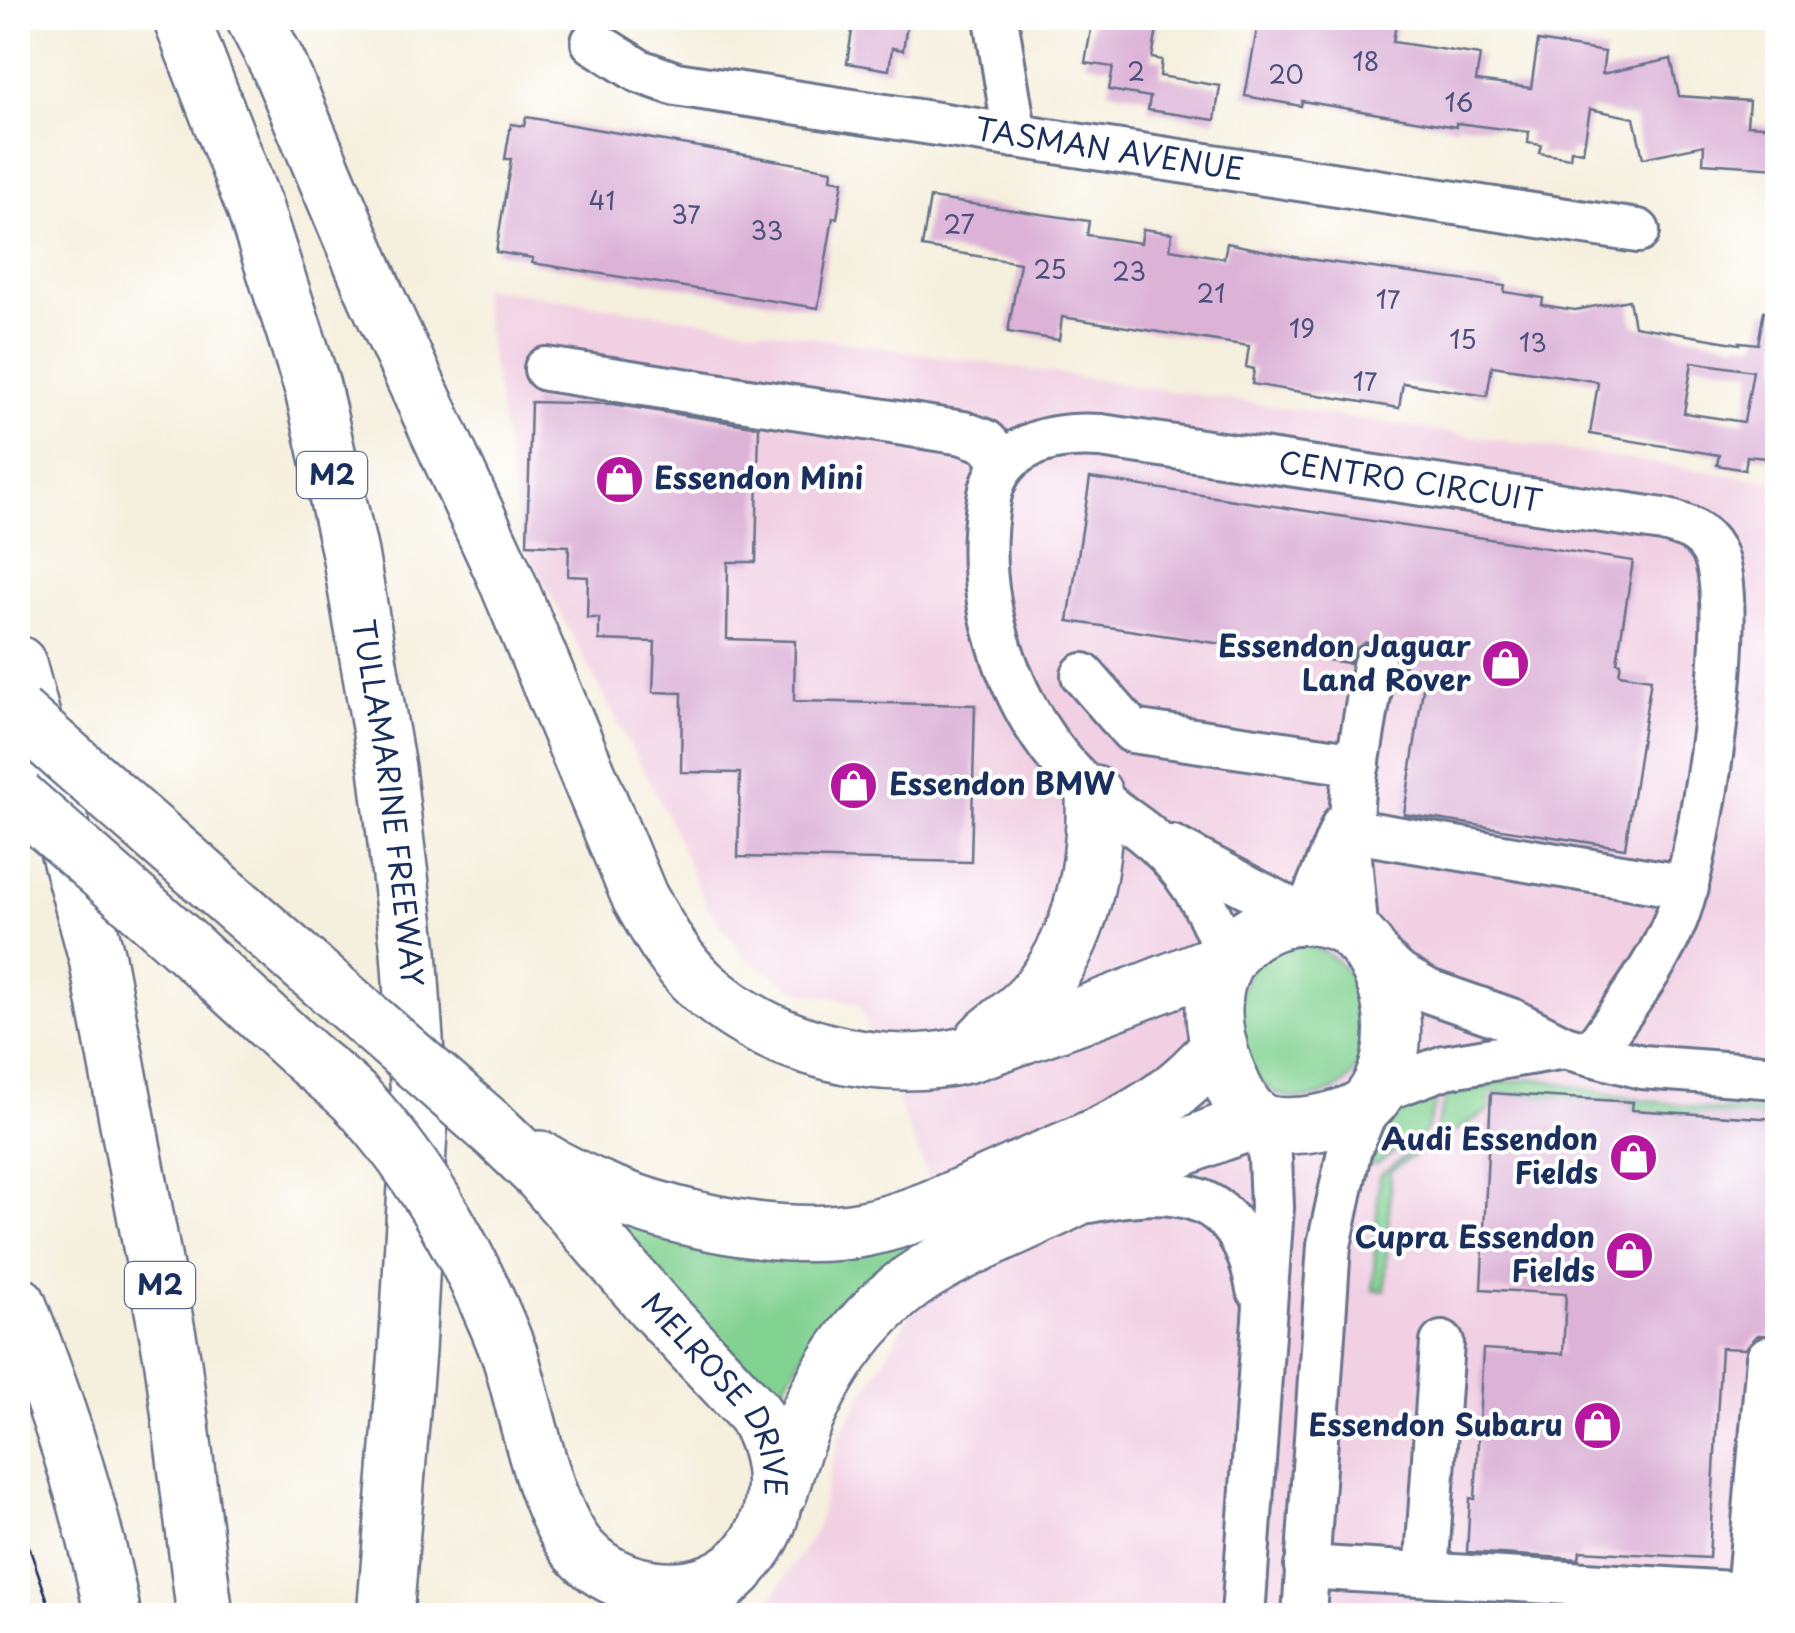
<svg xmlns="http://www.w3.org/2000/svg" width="1795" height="1633" font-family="'Playpen Sans',sans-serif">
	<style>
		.built { fill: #f1d0e3 }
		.green { fill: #82d292; stroke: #4e8078; stroke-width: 2.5 }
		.building { fill: #dcb2d7; fill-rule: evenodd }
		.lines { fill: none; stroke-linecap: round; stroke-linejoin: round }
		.minor-casing { stroke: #67728a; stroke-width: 48 }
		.major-casing { stroke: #67728a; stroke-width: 60 }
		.highway-casing { stroke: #67728a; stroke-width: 60 }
		.minor { stroke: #fff; stroke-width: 42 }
		.major { stroke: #fff; stroke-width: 55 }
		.highway { stroke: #fff; stroke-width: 55 }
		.tram { stroke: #1b2f5e; stroke-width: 2.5 }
		.major-bridge-casing { stroke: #67728a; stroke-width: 60; stroke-linecap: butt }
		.major-bridge { stroke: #fff; stroke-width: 55 }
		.labels { text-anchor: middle; stroke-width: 8; stroke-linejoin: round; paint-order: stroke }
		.number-label { font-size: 25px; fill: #4b507c }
		.shield { fill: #fff; stroke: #5f6d8e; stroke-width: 2.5 }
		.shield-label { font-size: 28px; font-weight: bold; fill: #1b2f5e }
		.street-label { font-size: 30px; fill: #1b2f5e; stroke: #fff }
		.poi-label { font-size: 30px; font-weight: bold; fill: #1b2f5e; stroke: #fff; text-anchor: end }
	</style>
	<rect width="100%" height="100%" fill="#fff"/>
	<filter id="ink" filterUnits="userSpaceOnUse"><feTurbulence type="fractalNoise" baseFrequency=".01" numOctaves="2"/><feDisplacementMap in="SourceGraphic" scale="20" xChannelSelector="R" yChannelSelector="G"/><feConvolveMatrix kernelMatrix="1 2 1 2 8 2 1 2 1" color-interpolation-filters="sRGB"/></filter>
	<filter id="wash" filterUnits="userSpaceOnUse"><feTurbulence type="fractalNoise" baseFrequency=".0048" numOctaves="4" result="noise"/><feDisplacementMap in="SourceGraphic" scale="40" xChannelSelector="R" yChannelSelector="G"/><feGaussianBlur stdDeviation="2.25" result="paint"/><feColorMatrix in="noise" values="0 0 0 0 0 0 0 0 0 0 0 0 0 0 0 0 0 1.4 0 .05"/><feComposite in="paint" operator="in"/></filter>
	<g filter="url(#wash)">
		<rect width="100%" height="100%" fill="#f5efdd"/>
		<path class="built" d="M480 287 1777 482V1615H761L816 1530 840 1435 909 1316 939 1204 858 1003 798 991 748 960 706 905 665 811 521 539Z"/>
		<g class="green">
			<path d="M1303 944C1356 957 1381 1016 1358 1065 1348 1085 1338 1090 1318 1096 1232 1120 1214 973 1273 949 1282 946 1294 946 1303 944Z"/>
			<path d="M1539 1079 1624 1097 1714 1110H1777V1119L1633 1110 1632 1102 1492 1093 1491 1109 1391 1170 1385 1291 1373 1290 1379 1176 1433 1136 1446 1097 1501 1082Z"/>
			<path d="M1440 1090 1426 1131 1377 1164 1368 1166C1376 1144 1384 1107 1408 1097 1417 1093 1430 1092 1440 1090Z"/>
			<path d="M610 1217 977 1224 893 1263 821 1324 778 1397 687 1312Z"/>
		</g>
		<g id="blocks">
			<g class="building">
				<path d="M854 18H908L903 50 892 48 889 70 847 63Z"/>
				<path d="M1093 18 1158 23 1152 58 1162 60 1160 76 1220 86 1215 120 1148 110 1150 97 1109 90 1113 67 1085 63Z"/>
				<path d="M1259 18H1397L1393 42 1480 55 1476 81 1531 88 1538 41 1605 52 1602 74 1671 59 1679 96 1749 101 1747 125 1778 127V168L1703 163 1704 145 1643 158 1634 118 1590 109 1583 152 1571 150 1570 158 1539 153 1541 145 1528 143 1529 132 1456 123V127L1302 101 1301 106 1245 96Z"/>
				<path d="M526 117 832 170 831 179 843 181 837 218 833 217 818 308 532 263 533 258 496 252 511 159H505L511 124 524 126Z"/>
				<path d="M930 198 1089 221 1087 235 1141 243 1143 229 1172 233 1170 249 1224 258 1227 243 1300 258 1505 286 1504 292 1543 298 1542 305 1575 310 1629 300 1634 326 1740 344V342L1758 344 1764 311 1778 313V459L1747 456 1745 470 1717 465 1719 455 1590 434 1598 383 1594 381 1492 366 1487 396 1403 383 1399 408 1252 384 1254 369 1246 367 1249 346 1062 317 1059 340 1008 332 1020 263 922 247ZM1692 362 1753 371 1744 422 1684 413Z"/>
				<path d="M531 402 612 404 759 427 756 562H728L727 639 795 641 794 701 975 705 971 862 738 857 740 773 681 772 682 693 653 692 655 642 599 640V618H587L588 577 568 576 569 546 527 544Z"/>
				<path d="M1090 478 1633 561 1617 662 1621 663 1619 674 1651 679 1625 848 1404 814 1426 669 1398 665 1391 647 1379 642H1366L1355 649 1349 663 1068 621Z"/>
				<path d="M1491 1093 1633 1102 1632 1110 1778 1119V1336L1758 1335 1745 1349 1721 1348 1709 1558 1580 1551 1579 1559 1467 1552 1470 1498 1475 1499 1483 1349 1563 1354 1566 1294 1481 1289Z"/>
			</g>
		</g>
	</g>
	<g filter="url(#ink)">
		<use href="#blocks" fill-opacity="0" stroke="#67728a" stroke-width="2.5"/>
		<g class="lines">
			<defs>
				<g id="minor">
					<path d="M996 18 1015 136"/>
					<path id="s1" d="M593 42 639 71 676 84 1638 231"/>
					<path d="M546 369 963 433 985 441 1005 462"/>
					<path d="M1083 675 1132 731 1358 764"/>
					<path d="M1342 829 1687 887"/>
					<path d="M1172 847 1303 916"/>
					<path d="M1306 917 1343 825"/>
					<path d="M1357 937 1349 846 1353 790 1374 666"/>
					<path d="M1368 947 1400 975 1428 991 1511 1020 1564 1047 1642 1067 1778 1077"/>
					<path id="s2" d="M1227 955C1208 906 1185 864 1142 831 1122 816 1101 802 1083 784 1010 714 971 599 989 499 998 443 1052 433 1101 436L1663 520C1684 525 1702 531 1713 551 1741 605 1700 859 1676 919 1657 968 1621 1010 1592 1054"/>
					<path d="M1374 1093 1445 1067 1564 1047"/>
					<path d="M1089 1201C1178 1184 1239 1188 1258 1289"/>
					<path d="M1306 1567 1748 1594 1768 1358"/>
					<path d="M1426 1574 1442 1343"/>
					<path d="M1243 1616 1272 1207 1270 1158 1263 1122"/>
					<path d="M1304 1616 1329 1245 1349 1152 1370 1100"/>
				</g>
				<g id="major">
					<path d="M123 806 346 1001"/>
					<path d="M1303 916C1318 917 1334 919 1347 928 1395 962 1409 1054 1370 1101 1353 1121 1284 1133 1261 1121 1245 1113 1236 1094 1230 1079 1197 1004 1212 928 1303 916Z"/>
					<path d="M186 946 309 1059"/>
					<path id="s3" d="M495 1131 541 1175 653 1305 754 1413C809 1505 748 1612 637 1585 614 1579 595 1568 579 1550 543 1507 527 1411 510 1356"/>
					<path d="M540 1159C621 1209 769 1247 863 1229 922 1218 980 1186 1034 1163 1108 1132 1167 1110 1219 1046"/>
					<path d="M780 1491C806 1398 853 1311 941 1263 979 1242 1019 1226 1058 1207 1124 1174 1188 1142 1259 1120"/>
				</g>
				<g id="highway">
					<path id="s4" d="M181 18 255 209 312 386 350 553 387 768 409 951 420 1113 407 1351 385 1616"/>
					<path d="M254 18 279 66 376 296 504 574 640 898C658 929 675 961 701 985 768 1047 877 1076 966 1055 985 1050 1005 1042 1024 1035 1091 1013 1157 986 1224 960"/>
					<path d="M18 664 97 958 173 1363 205 1616"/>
					<path d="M983 1040C1000 1025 1022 1011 1036 994 1083 939 1096 864 1094 794"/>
					<path d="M18 1304C58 1405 92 1509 113 1616"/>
					<path d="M689 1616 738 1569"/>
				</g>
			</defs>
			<use href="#minor" class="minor-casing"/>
			<use href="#major" class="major-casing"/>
			<use href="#highway" class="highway-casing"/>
			<use href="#minor" class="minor"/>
			<use href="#major" class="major"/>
			<use href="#highway" class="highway"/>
			<g class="tram">
				<path d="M18 1515 53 1616"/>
				<path d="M18 1563 35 1616"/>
			</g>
			<defs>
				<g id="major-bridge">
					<path d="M18 714 123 806"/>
					<path d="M18 798 186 946"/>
					<path d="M346 1001 495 1131"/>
					<path d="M309 1059C325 1072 342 1085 356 1099 424 1171 475 1265 510 1356"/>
				</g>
			</defs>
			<use href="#major-bridge" class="major-bridge-casing"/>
			<use href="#major-bridge" class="major-bridge"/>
		</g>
	</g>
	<defs>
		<symbol id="shop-disc" viewBox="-11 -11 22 22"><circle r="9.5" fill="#b5179e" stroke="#fff"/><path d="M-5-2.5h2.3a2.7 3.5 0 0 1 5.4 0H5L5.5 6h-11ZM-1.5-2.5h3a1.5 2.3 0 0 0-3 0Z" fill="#fff"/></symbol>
	</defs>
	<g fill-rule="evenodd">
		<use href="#shop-disc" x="592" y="452" width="55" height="55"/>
		<use href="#shop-disc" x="1478" y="636" width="55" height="55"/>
		<use href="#shop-disc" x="826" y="758" width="55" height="55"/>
		<use href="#shop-disc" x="1606" y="1130" width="55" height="55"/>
		<use href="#shop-disc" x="1602" y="1228" width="55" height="55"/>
		<use href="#shop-disc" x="1570" y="1398" width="55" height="55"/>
	</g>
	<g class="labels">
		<g class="number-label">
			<text x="1366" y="71">18</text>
			<text x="1136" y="81">2</text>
			<text x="1286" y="84">20</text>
			<text x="1459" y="112">16</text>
			<text x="602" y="210">41</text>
			<text x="686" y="224">37</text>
			<text x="959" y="234">27</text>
			<text x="767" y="240">33</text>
			<text x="1050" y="279">25</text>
			<text x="1129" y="281">23</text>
			<text x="1211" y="303">21</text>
			<text x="1388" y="309">17</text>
			<text x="1302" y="338">19</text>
			<text x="1463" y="349">15</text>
			<text x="1533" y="352">13</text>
			<text x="1365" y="391">17</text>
		</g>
		<g class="shield">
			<rect x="297" y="452" width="70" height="46" rx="8"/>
			<rect x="125" y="1262" width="70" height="46" rx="8"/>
		</g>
		<g class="shield-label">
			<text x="332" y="485">M2</text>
			<text x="160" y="1295">M2</text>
		</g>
		<g class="street-label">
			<text dy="10" stroke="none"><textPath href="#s1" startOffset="532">TASMAN AVENUE</textPath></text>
			<text dy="10" stroke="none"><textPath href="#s2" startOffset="995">CENTRO CIRCUIT</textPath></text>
			<text dy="10" stroke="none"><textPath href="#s4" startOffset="815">TULLAMARINE FREEWAY</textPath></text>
			<text dy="10" stroke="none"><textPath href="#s3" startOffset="348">MELROSE DRIVE</textPath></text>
		</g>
		<g class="poi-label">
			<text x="654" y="489" text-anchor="start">Essendon Mini</text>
			<text x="1471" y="657">Essendon Jaguar<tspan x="1471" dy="34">Land Rover</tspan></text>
			<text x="889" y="795" text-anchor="start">Essendon BMW</text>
			<text x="1598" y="1150">Audi Essendon<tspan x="1598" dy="34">Fields</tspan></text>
			<text x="1595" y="1248">Cupra Essendon<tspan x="1595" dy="34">Fields</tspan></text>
			<text x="1563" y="1436">Essendon Subaru</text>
		</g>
	</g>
	<rect width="1795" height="1633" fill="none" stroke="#fff" stroke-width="60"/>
</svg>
